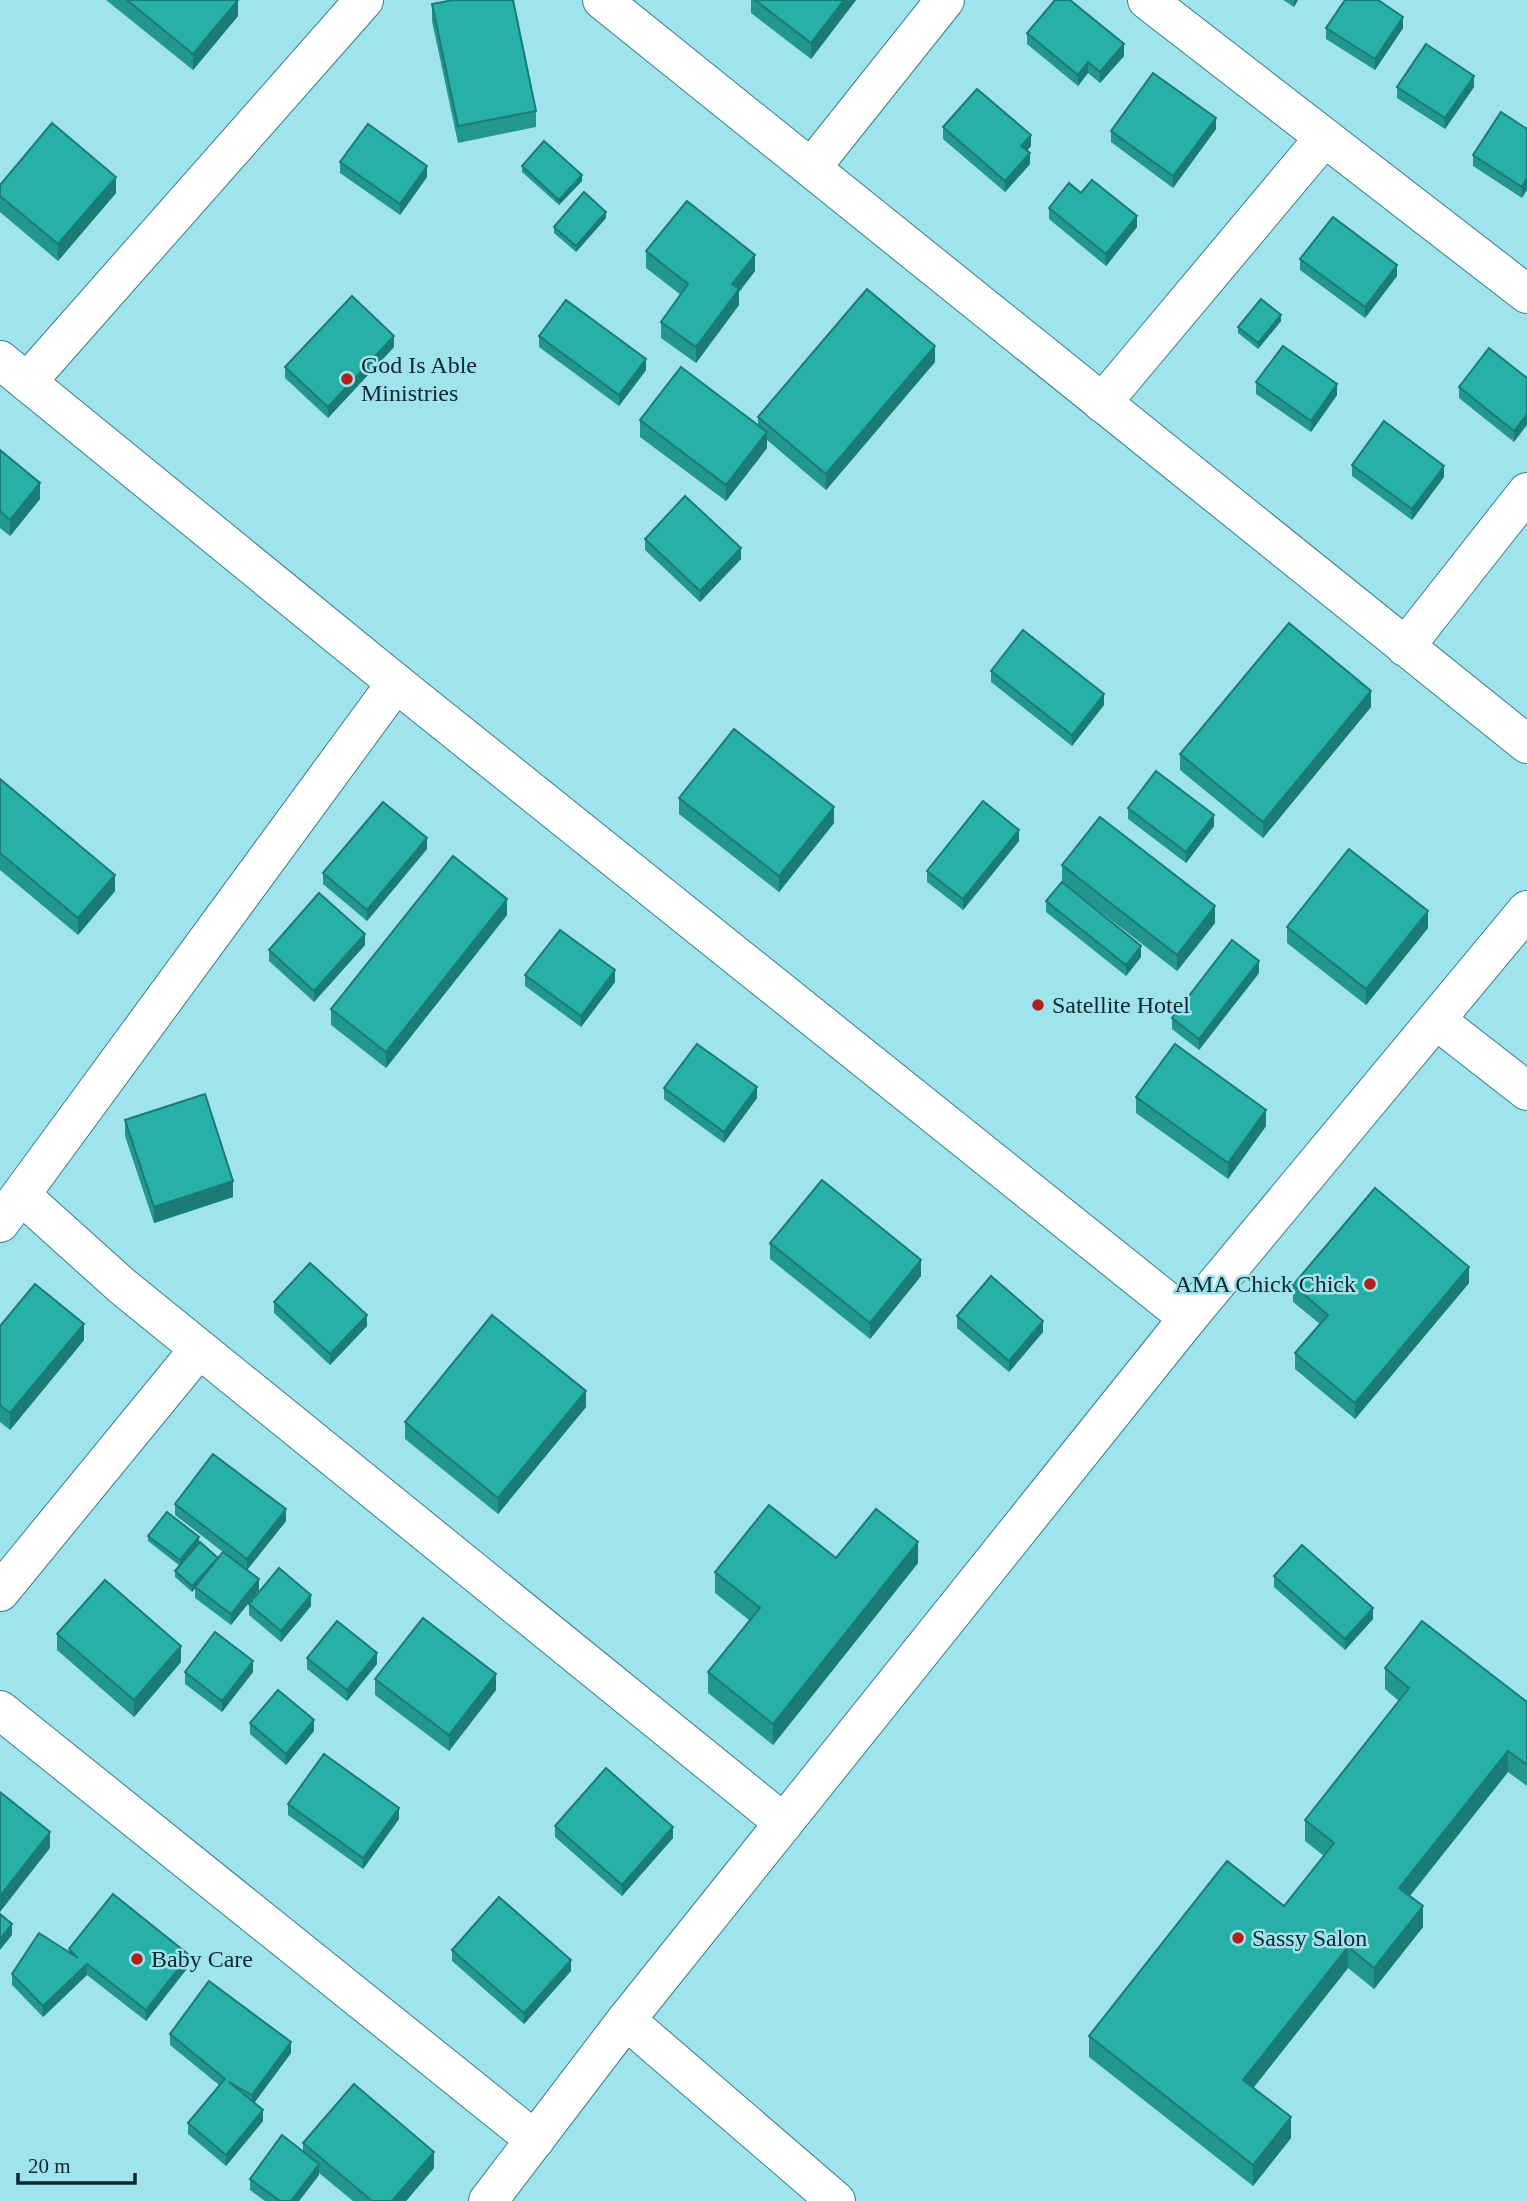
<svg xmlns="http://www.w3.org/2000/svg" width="1527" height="2201" font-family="Georgia,serif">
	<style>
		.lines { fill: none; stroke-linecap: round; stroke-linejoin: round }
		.street-casing { stroke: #3a7d87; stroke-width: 40 }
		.street { stroke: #fff; stroke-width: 38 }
		.wall { fill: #229790 }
		.shaded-wall { fill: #1b7b75 }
		.building { fill: #27b0a7; stroke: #1b7b75; stroke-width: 2 }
		.poi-dot { fill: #b1201d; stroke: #9fe3ed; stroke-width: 2.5 }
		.labels { text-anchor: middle; stroke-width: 5; stroke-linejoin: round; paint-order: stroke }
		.poi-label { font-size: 24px; fill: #0a272b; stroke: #9fe3ed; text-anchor: start }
	</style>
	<rect width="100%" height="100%" fill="#9fe3ed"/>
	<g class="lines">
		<defs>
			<g id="street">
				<path d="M602 0 1527 744"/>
				<path d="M1147 0 1527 294"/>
				<path d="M812 167 945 0"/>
				<path d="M0 360 396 683 1188 1318"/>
				<path d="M27 382 364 0"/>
				<path d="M1102 403 1324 138"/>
				<path d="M1405 647 1527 492"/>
				<path d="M1436 1020 1527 1091"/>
				<path d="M21 1195 122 1286 784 1823"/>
				<path d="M0 1223 396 683"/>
				<path d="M0 1592 199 1349"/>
				<path d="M0 1710 535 2140"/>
				<path d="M626 2020 836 2201"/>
				<path d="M488 2201 626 2020 1188 1318 1527 910"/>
			</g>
		</defs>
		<use href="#street" class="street-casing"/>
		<use href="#street" class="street"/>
	</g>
	<g class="wall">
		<path d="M106 0H238V16L193 70Z"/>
		<path d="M751 0H856L811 59 751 13Z"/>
		<path d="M1283 0H1298L1294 7Z"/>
		<path d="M432 4 536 111V127L458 143 432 21Z"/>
		<path d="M1326 28H1403L1375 70 1326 39Z"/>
		<path d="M1027 33 1124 56 1100 83 1088 73 1078 86 1027 44Z"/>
		<path d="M1397 87H1474L1445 129 1397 98Z"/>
		<path d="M943 127 1031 146 1027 151 1030 164 1005 192 943 139Z"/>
		<path d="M1216 129 1173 188 1111 142V131Z"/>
		<path d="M1527 129 1522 198 1473 166V155Z"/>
		<path d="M340 162 427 177 400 215 340 173Z"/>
		<path d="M522 166 582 181 559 205 522 172Z"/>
		<path d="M0 185 116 193 58 261 0 212Z"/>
		<path d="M1049 208 1137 227 1106 266 1049 219Z"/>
		<path d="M606 218 576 252 554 233V227Z"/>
		<path d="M646 251 755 271 739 292V305L696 363 661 338V322L681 295 646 268Z"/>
		<path d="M1300 259 1397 276 1365 318 1300 270Z"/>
		<path d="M1281 321 1258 349 1238 333V327Z"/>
		<path d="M539 336 646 370 619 406 539 347Z"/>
		<path d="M394 347 328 418 285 378V367Z"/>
		<path d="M935 362 826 490 767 440V448L726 501 640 437V420L758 426V417Z"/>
		<path d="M1527 378 1514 442 1459 398V387Z"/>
		<path d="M1256 382 1337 395 1311 432 1256 394Z"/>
		<path d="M0 450 40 499 10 536 0 528Z"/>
		<path d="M1352 465 1444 477 1412 520 1352 476Z"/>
		<path d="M645 539 741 559 700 602 645 550Z"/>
		<path d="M991 671 1104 705 1072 746 991 682Z"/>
		<path d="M1371 707 1263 838 1180 770V754Z"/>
		<path d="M0 779 115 891 78 935 0 870Z"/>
		<path d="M679 798 834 823 779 892 679 814Z"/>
		<path d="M1128 808 1214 826 1186 863 1128 819Z"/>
		<path d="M1019 841 963 910 927 882V871Z"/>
		<path d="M427 849 367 921 323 884V873Z"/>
		<path d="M1062 865 1215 923 1177 971 1062 882Z"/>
		<path d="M1046 901 1141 957 1126 976 1046 912Z"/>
		<path d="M507 915 386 1068 331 1025V1009Z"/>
		<path d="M1287 927 1428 928 1366 1005 1287 943Z"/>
		<path d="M365 945 314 1002 269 961V950Z"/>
		<path d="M1259 973 1199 1050 1172 1029V1018Z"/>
		<path d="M525 975 615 982 581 1027 525 986Z"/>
		<path d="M664 1088 757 1098 724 1143 664 1099Z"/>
		<path d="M1136 1097 1266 1126 1228 1179 1136 1113Z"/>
		<path d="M125 1120 233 1197 154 1223 125 1136Z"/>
		<path d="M770 1243 921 1276 870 1339 770 1259Z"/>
		<path d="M1469 1283 1355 1419 1295 1369V1353L1320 1324 1293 1302V1285Z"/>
		<path d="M274 1302 367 1326 330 1365 274 1313Z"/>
		<path d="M957 1316 1043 1332 1009 1372 957 1328Z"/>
		<path d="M0 1326 84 1340 10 1430 0 1422Z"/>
		<path d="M586 1407 498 1514 405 1439V1422Z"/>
		<path d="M175 1504 286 1521 247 1570 259 1590 231 1625 195 1598V1588L192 1592 175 1577V1571L180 1566 148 1541V1536L199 1543 185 1560 218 1558 223 1552 175 1515Z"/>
		<path d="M836 1558 918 1563 773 1745 708 1693V1672L749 1620 715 1593V1572Z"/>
		<path d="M1274 1576 1373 1619 1345 1650 1274 1587Z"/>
		<path d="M249 1604 311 1606 281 1642 249 1615Z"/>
		<path d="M57 1634 181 1662 134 1717 57 1650Z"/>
		<path d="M307 1658 377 1664 347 1701 307 1669Z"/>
		<path d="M1385 1668 1527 1702V1786L1508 1772 1410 1896 1423 1927 1374 1989 1348 1968 1253 2088 1291 2138 1253 2186 1089 2057V2036L1284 1906 1324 1856 1305 1841V1820L1399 1701 1385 1689Z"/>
		<path d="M185 1672H253L222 1712 185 1684Z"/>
		<path d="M375 1679 496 1690 449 1751 375 1695Z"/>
		<path d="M250 1723 314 1731 286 1765 250 1734Z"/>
		<path d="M288 1804 399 1819 363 1869 288 1815Z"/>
		<path d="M555 1826 673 1838 622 1896 555 1837Z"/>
		<path d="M69 1949 189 1966 146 2021 87 1975 43 2017 12 1985V1974L69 1952Z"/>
		<path d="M452 1950 571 1971 524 2024 452 1961Z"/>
		<path d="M170 2034 291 2053 254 2103 263 2121 226 2166 188 2134V2123L219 2085 170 2045Z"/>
		<path d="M303 2143 434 2168 406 2201H353L319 2173V2175L299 2201H265L250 2190V2179L303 2151Z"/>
	</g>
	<g class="shaded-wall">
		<path d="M238 0V16L193 70V54Z"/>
		<path d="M844 0H856L811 59V43Z"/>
		<path d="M1294 0H1298L1294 7Z"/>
		<path d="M1403 17V28L1375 70V59Z"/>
		<path d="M1124 44V56L1100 83V72Z"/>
		<path d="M1088 62V73L1078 86V75Z"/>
		<path d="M1474 76V87L1445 129V118Z"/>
		<path d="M1216 118V129L1173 188V176Z"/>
		<path d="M1031 135V146L1021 157V146Z"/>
		<path d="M1030 153V164L1005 192V181Z"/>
		<path d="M427 166V177L400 215V204Z"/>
		<path d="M582 175V181L559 205V200Z"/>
		<path d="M116 177V193L58 261V244Z"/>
		<path d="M1527 178V190L1522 198V187Z"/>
		<path d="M606 212V218L576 252V246Z"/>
		<path d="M1137 216V227L1106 266V254Z"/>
		<path d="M755 255V271L739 292V305L696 363V347L732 284Z"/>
		<path d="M1397 265V276L1365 318V307Z"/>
		<path d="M1281 315V321L1258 349V343Z"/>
		<path d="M394 336V347L328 418V407Z"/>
		<path d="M935 346V362L826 490V474Z"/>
		<path d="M646 359V370L619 406V395Z"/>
		<path d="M1337 384V395L1311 432V421Z"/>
		<path d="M1527 414V425L1514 442V431Z"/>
		<path d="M767 432V448L726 501V485Z"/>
		<path d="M1444 466V477L1412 520V509Z"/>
		<path d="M40 483V499L10 536V520Z"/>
		<path d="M741 548V559L700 602V591Z"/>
		<path d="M1371 691V707L1263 838V822Z"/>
		<path d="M1104 694V705L1072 746V735Z"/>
		<path d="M834 807V823L779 892V876Z"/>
		<path d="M1214 815V826L1186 863V852Z"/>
		<path d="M1019 830V841L963 910V899Z"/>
		<path d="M427 838V849L367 921V910Z"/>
		<path d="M115 875V891L78 935V918Z"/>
		<path d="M507 899V915L386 1068V1052Z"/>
		<path d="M1215 906V923L1177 971V955Z"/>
		<path d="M1428 911V928L1366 1005V989Z"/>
		<path d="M365 934V945L314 1002V991Z"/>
		<path d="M1141 946V957L1126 976V965Z"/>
		<path d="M1259 961V973L1199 1050V1039Z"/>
		<path d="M615 970V982L581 1027V1016Z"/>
		<path d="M757 1087V1098L724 1143V1132Z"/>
		<path d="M1266 1110V1126L1228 1179V1163Z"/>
		<path d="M233 1181V1197L154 1223V1207Z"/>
		<path d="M921 1260V1276L870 1339V1323Z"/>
		<path d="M1469 1267V1283L1355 1419V1403Z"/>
		<path d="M367 1315V1326L330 1365V1354Z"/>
		<path d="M1043 1321V1332L1009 1372V1361Z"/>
		<path d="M84 1324V1340L10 1430V1413Z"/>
		<path d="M586 1391V1407L498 1514V1498Z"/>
		<path d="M286 1509V1521L247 1570V1559Z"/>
		<path d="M199 1537V1543L180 1566V1560Z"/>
		<path d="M918 1542V1563L773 1745V1724Z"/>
		<path d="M218 1558V1563L192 1592V1586Z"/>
		<path d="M259 1579V1590L231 1625V1614Z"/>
		<path d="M311 1595V1606L281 1642V1631Z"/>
		<path d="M1373 1608V1619L1345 1650V1639Z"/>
		<path d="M181 1646V1662L134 1717V1700Z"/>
		<path d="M377 1653V1664L347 1701V1690Z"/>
		<path d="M253 1661V1672L222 1712V1701Z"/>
		<path d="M496 1674V1690L449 1751V1735Z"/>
		<path d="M314 1720V1731L286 1765V1754Z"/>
		<path d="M1508 1751V1772L1399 1909V1888Z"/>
		<path d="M399 1808V1819L363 1869V1858Z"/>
		<path d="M673 1827V1838L622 1896V1885Z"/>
		<path d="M50 1832V1848L0 1912V1896Z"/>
		<path d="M1423 1906V1927L1374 1989V1968Z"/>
		<path d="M12 1924V1935L0 1950V1939Z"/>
		<path d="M1348 1947V1968L1243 2101V2080Z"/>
		<path d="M189 1955V1966L146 2021V2010Z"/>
		<path d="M571 1960V1971L524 2024V2013Z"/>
		<path d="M87 1964V1975L43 2017V2006Z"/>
		<path d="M291 2042V2053L252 2106V2095Z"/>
		<path d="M263 2110V2121L226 2166V2155Z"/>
		<path d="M1291 2117V2138L1253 2186V2165Z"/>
		<path d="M434 2152V2168L406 2201H392Z"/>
		<path d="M319 2164V2175L299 2201H291Z"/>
	</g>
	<g class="building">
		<path d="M127 0H238L193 54Z"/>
		<path d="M453 0H513L536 111 458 126 432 4Z"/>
		<path d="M755 0H844L811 43Z"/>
		<path d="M1055 0H1070L1124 44 1100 72 1088 62 1078 75 1027 33Z"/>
		<path d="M1345 0H1378L1403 17 1375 59 1326 28Z"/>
		<path d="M1426 44 1474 76 1445 118 1397 87Z"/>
		<path d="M1153 73 1216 118 1173 176 1111 131Z"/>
		<path d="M977 89 1031 135 1021 146 1030 153 1005 181 943 127Z"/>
		<path d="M1501 112 1527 129V178L1522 187 1473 155Z"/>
		<path d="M52 123 116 177 58 244 0 196V185Z"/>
		<path d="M368 124 427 166 400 204 340 162Z"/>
		<path d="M544 141 582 175 559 200 522 166Z"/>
		<path d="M1092 180 1137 216 1106 254 1049 208 1069 183 1081 193Z"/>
		<path d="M584 192 606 212 576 246 554 227Z"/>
		<path d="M687 201 755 255 732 284 739 289 696 347 661 322 688 284 646 251Z"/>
		<path d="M1333 217 1397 265 1365 307 1300 259Z"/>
		<path d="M867 289 935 346 826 474 758 417Z"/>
		<path d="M352 296 394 336 328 407 285 367Z"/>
		<path d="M1261 299 1281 315 1258 343 1238 327Z"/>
		<path d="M566 300 646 359 619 395 539 336Z"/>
		<path d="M1283 346 1337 384 1311 421 1256 382Z"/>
		<path d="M1489 348 1527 378V414L1514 431 1459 387Z"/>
		<path d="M681 367 767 432 726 485 640 420Z"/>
		<path d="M1384 421 1444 466 1412 509 1352 465Z"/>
		<path d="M0 450 40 483 10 520 0 511Z"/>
		<path d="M685 496 741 548 700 591 645 539Z"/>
		<path d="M1289 623 1371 691 1263 822 1180 754Z"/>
		<path d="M1023 630 1104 694 1072 735 991 671Z"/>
		<path d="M734 729 834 807 779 876 679 798Z"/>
		<path d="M1156 771 1214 815 1186 852 1128 808Z"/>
		<path d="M0 779 115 875 78 918 0 853Z"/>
		<path d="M983 801 1019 830 963 899 927 871Z"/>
		<path d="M383 802 427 838 367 910 323 873Z"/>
		<path d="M1100 817 1215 906 1177 955 1062 865Z"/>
		<path d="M1349 849 1428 911 1366 989 1287 927Z"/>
		<path d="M453 856 507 899 386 1052 331 1009Z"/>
		<path d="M1062 882 1141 946 1126 965 1046 901Z"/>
		<path d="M319 893 365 934 314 991 269 950Z"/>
		<path d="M560 930 615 970 581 1016 525 975Z"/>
		<path d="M1232 940 1259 961 1199 1039 1172 1018Z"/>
		<path d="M697 1044 757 1087 724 1132 664 1088Z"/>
		<path d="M1175 1044 1266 1110 1228 1163 1136 1097Z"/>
		<path d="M205 1094 233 1181 154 1207 125 1120Z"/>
		<path d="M822 1180 921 1260 870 1323 770 1243Z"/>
		<path d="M1375 1188 1469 1267 1355 1403 1295 1353 1328 1315 1293 1285Z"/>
		<path d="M310 1263 367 1315 330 1354 274 1302Z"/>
		<path d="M991 1276 1043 1321 1009 1361 957 1316Z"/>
		<path d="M35 1284 84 1324 10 1413 0 1405V1326Z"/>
		<path d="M492 1315 586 1391 498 1498 405 1422Z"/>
		<path d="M213 1454 286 1509 247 1559 175 1504Z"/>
		<path d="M769 1505 836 1558 876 1509 918 1542 773 1724 708 1672 760 1608 715 1572Z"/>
		<path d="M167 1512 199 1537 180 1560 148 1536Z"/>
		<path d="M200 1542 218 1558 192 1586 175 1571Z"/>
		<path d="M1302 1545 1373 1608 1345 1639 1274 1576Z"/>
		<path d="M223 1552 259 1579 231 1614 195 1587Z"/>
		<path d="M279 1568 311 1595 281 1631 249 1604Z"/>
		<path d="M105 1580 181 1646 134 1700 57 1634Z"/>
		<path d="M423 1618 496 1674 449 1735 375 1679Z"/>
		<path d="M337 1621 377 1653 347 1690 307 1658Z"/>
		<path d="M1422 1621 1527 1702V1765L1508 1751 1399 1888 1423 1906 1374 1968 1348 1947 1243 2080 1291 2117 1253 2165 1089 2036 1227 1861 1284 1906 1334 1843 1305 1820 1409 1688 1385 1668Z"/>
		<path d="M215 1632 253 1661 222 1701 185 1672Z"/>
		<path d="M278 1690 314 1720 286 1754 250 1723Z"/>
		<path d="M324 1754 399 1808 363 1858 288 1804Z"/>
		<path d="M606 1768 673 1827 622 1885 555 1826Z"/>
		<path d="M0 1792 50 1832 0 1896Z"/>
		<path d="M113 1894 189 1955 146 2010 87 1964 43 2006 12 1974 39 1933 78 1958 69 1949Z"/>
		<path d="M499 1897 571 1960 524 2013 452 1950Z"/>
		<path d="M0 1914 12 1924 0 1939Z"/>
		<path d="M209 1981 291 2042 252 2095 229 2082 263 2110 226 2155 188 2123 225 2079 170 2034Z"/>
		<path d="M354 2084 434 2152 392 2201H372L303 2143Z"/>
		<path d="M282 2135 319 2164 291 2201H280L250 2179Z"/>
	</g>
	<g class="poi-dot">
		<circle cx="347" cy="379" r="7"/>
		<circle cx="1038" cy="1005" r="7"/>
		<circle cx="1370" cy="1284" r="7"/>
		<circle cx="1238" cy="1938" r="7"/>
		<circle cx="137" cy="1959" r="7"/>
	</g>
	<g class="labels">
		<g class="poi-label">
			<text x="361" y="373">God Is Able<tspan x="361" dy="28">Ministries</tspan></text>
			<text x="1052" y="1013">Satellite Hotel</text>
			<text x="1356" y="1292" text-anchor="end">AMA Chick Chick</text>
			<text x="1252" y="1946">Sassy Salon</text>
			<text x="151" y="1967">Baby Care</text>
		</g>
	</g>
	<path d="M18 2173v10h117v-10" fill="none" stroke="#0a272b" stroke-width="3.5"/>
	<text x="28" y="2173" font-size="21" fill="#0a272b" stroke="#9fe3ed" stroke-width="5" paint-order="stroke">20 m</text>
</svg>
